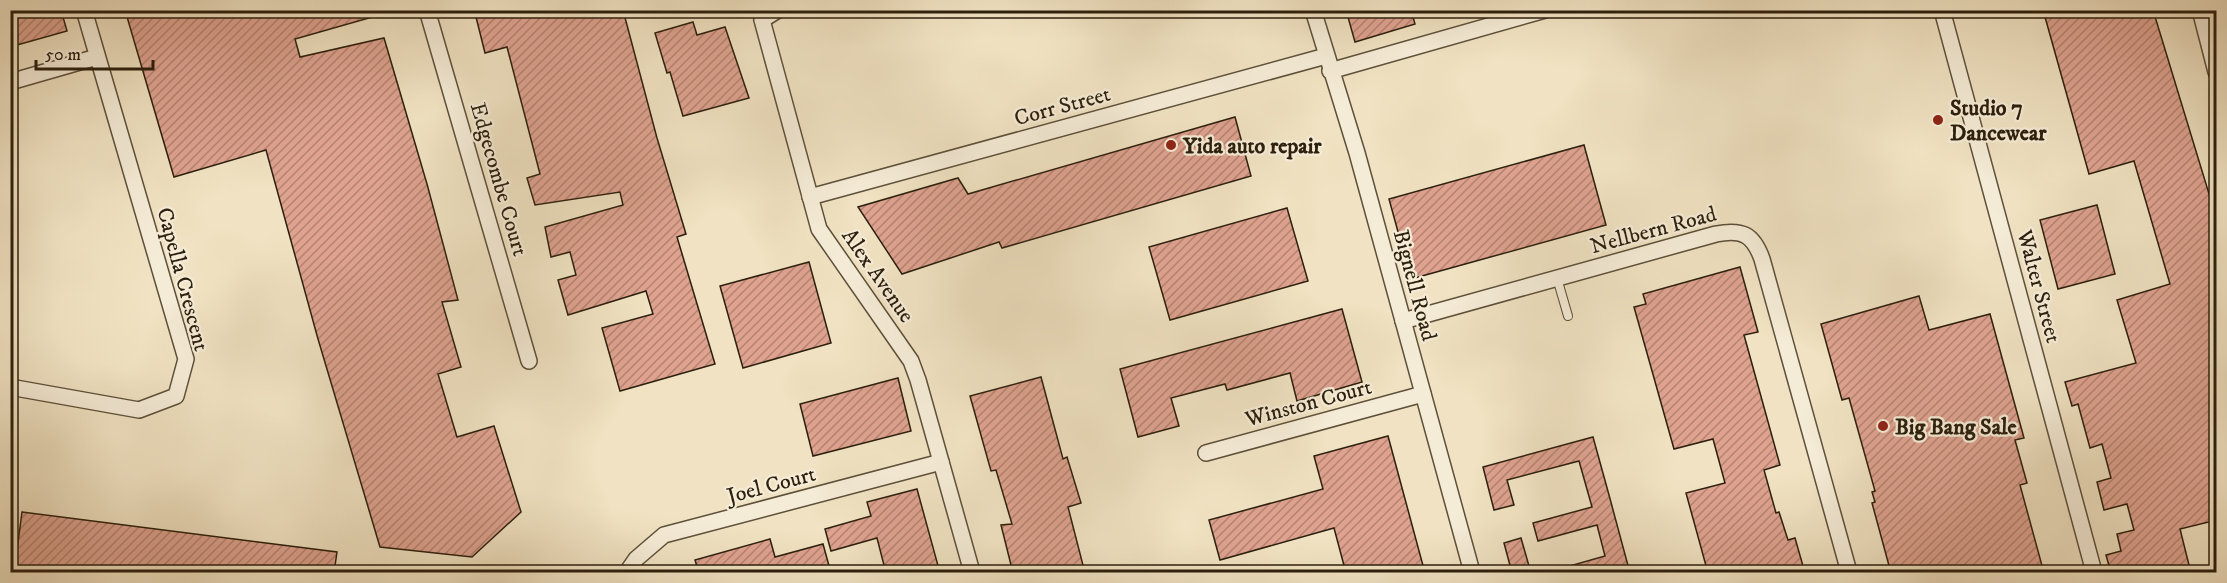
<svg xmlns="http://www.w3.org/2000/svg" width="2227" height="583" font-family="'IM FELL DW Pica',serif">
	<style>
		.building { fill: url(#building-hatch); stroke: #2c1f0d; stroke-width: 1.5 }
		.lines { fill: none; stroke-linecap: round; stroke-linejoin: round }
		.service-casing { stroke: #5d503a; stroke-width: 10 }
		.minor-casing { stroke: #5d503a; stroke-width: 18 }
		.service { stroke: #f5ecd7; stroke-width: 8 }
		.minor { stroke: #f5ecd7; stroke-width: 15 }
		.poi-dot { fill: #8f2418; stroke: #f5ecd7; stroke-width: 2 }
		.labels { text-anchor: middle; stroke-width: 4.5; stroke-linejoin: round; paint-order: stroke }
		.street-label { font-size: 22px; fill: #2c1f0d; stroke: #f5ecd7 }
		.poi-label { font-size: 22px; font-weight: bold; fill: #2c1f0d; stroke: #f5ecd7; text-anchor: start }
	</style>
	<defs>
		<pattern id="building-hatch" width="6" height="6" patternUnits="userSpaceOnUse" patternTransform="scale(1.5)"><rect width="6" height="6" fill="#dea28f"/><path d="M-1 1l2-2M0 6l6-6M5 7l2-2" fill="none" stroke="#b48373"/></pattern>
	</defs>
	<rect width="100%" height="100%" fill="#f0e2c2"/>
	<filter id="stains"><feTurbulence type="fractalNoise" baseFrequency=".00333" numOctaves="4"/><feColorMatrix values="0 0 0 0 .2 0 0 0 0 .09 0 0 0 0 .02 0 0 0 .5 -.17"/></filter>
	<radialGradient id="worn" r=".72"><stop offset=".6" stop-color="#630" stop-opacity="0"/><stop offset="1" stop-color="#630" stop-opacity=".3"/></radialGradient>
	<g class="building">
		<path d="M10 10H61L67 31 10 47Z"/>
		<path d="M125 10H214L215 16 233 10H382L383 14 295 39 300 57 384 38 427 184 458 300 442 302 461 367 438 374 457 437 494 426 521 512 472 557 380 547 318 339 266 150 174 177Z"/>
		<path d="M486 10H623L657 138 686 234 677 237 715 364 620 391 602 328 653 314 646 291 568 315 558 280 576 275 570 252 551 257 545 227 623 205 620 192 535 205 527 178 540 174 507 47 485 53 475 13Z"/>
		<path d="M1346 10H1411L1415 24 1355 42Z"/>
		<path d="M2069 10H2153L2217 220V520L2180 529 2191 573H2111L2106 555 2121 551 2117 534 2134 530 2127 504 2104 510 2097 482 2111 478 2102 444 2090 448 2078 404 2072 406 2065 382 2136 363 2117 300 2170 284 2134 161 2089 174 2045 17Z"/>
		<path d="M693 22 697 35 725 27 749 98 683 116 670 72 667 73 655 33Z"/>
		<path d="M1235 117 1251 176 1002 248 999 242 902 274 858 207 958 178 968 194Z"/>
		<path d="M1584 145 1606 225 1411 279 1389 199Z"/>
		<path d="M2097 205 2115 274 2058 289 2040 220Z"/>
		<path d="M1287 208 1308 281 1170 320 1149 247Z"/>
		<path d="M809 262 831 343 743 368 720 286Z"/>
		<path d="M1740 267 1758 332 1744 335 1780 465 1764 470 1776 513 1779 512 1788 540 1795 538 1805 573H1708L1686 493 1725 483 1713 439 1674 449 1634 307 1646 304 1643 294Z"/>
		<path d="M1919 296 1929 330 1990 314 2024 438 2015 440 2027 483 2020 485 2044 573H1891L1872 503 1875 502 1872 492 1875 491 1849 398 1842 400 1821 324Z"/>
		<path d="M1342 309 1362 382 1297 401 1290 373 1227 390 1225 384 1171 398 1179 426 1138 437 1120 369Z"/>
		<path d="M1041 377 1063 459 1067 457 1081 503 1068 507 1085 573H1013L1001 525 1012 524 996 470 991 471 970 396Z"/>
		<path d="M898 378 911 431 813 456 800 404Z"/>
		<path d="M1388 436 1425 573H1346L1334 528 1220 560 1209 520 1323 489 1314 456Z"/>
		<path d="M1593 437 1609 495 1630 573H1559V569L1605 556 1597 525 1538 541 1533 523 1592 507 1579 461 1507 480 1514 505 1494 510 1483 467Z"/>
		<path d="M917 489 940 573H886L877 538 831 551 825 529 871 516 867 502Z"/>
		<path d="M22 512 337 552 334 573H14Z"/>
		<path d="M1521 538 1531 573H1512L1504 543Z"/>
		<path d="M770 539 775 557 823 544 831 573H699L695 560Z"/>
	</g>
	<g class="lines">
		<defs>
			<path id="service" d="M1557 278 1568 316"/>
			<g id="minor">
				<path d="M427 10 529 361"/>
				<path d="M778 10 762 20 819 229 911 361 918 380 972 572"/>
				<path d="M1313 10 1357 153 1472 572"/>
				<path d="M1942 10 2094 572"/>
				<path d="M2200 10 2216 72"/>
				<path d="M1330 71 1545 10"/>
				<path d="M10 82 97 57"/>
				<path d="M810 197 1326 56"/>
				<path d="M1403 321 1716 234C1742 229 1753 234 1762 259L1849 572"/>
				<path d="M10 387 139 410 176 396 186 359 84 10"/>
				<path d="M1206 453 1423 394"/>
				<path d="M627 572 636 559 664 535 941 462"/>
			</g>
		</defs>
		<use href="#service" class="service-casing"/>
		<use href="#minor" class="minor-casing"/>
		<use href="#service" class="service"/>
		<use href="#minor" class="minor"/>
	</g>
	<g class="poi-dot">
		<circle cx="1938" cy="120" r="6"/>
		<circle cx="1171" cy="145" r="6"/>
		<circle cx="1883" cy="426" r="6"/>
	</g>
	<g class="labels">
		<g class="street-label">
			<text transform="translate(1062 105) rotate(-15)" y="8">Corr Street</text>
			<text transform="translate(500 179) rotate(74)" y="8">Edgecombe Court</text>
			<text transform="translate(1653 229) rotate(-15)" y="8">Nellbern Road</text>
			<text transform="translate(879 275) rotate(55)" y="8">Alex Avenue</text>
			<text transform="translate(184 279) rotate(75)" y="8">Capella Crescent</text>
			<text transform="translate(1416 285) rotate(75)" y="8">Bignell Road</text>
			<text transform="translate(2040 286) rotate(75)" y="8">Walter Street</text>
			<text transform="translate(1308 402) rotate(-15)" y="8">Winston Court</text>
			<text transform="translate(771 484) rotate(-15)" y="8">Joel Court</text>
		</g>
		<g class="poi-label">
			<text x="1950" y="115">Studio 7<tspan x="1950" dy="25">Dancewear</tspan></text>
			<text x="1183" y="153">Yida auto repair</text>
			<text x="1895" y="434">Big Bang Sale</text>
		</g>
	</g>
	<rect width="2227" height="583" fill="none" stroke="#f0e2c2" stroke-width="36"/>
	<rect x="12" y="12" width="2203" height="559" fill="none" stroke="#2c1f0d" stroke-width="3"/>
	<rect x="18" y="18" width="2191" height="547" fill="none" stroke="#2c1f0d" stroke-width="1.5"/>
	<path d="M36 60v9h117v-9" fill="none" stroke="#2c1f0d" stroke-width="3"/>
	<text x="45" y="60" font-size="18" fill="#2c1f0d" stroke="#f5ecd7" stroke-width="4.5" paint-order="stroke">50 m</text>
	<rect width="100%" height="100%" filter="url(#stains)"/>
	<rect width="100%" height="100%" fill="url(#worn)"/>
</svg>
